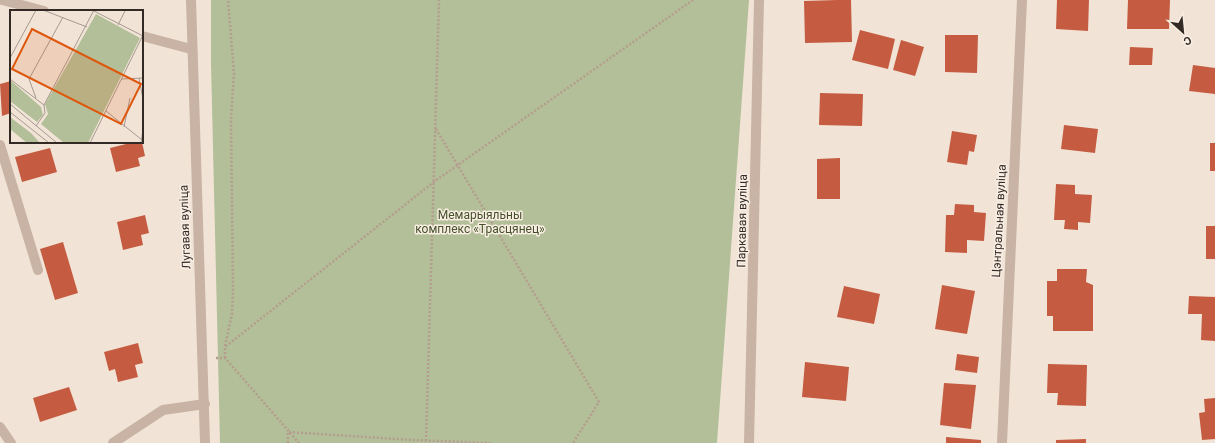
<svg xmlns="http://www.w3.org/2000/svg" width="1215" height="443" font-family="Roboto,sans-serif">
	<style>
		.green { fill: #b3bf98 }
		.building { fill: #c55c41 }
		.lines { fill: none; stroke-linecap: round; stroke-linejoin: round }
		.path { stroke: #b49d8e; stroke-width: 2.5; stroke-dasharray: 2 2; stroke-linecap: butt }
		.minor { stroke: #c8b3a4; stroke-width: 10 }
		.labels { text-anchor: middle; stroke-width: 3; stroke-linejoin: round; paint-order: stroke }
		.park-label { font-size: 12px; fill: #44512a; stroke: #f9eee3 }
		.street-label { font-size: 12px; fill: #332925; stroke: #f9eee3 }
		.inset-road { fill: none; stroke: #a59990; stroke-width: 1 }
		.view { fill: #df570d; fill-opacity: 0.15; stroke: #df570d; stroke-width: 2 }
		.inset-edge { fill: none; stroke: #332925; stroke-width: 2 }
	</style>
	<rect width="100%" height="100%" fill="#f1e4d7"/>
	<path class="green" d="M211 0H749L717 443H220L211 64Z"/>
	<g class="building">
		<path d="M837 0H851L852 42 805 43 804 1Z"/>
		<path d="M1057 0H1089L1088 31 1056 29Z"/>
		<path d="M1128 0H1170L1169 29H1127Z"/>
		<path d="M860 30 895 39 888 69 852 60Z"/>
		<path d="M945 35H978L977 73 945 72Z"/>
		<path d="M901 40 924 47 915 76 893 70Z"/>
		<path d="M1130 47 1153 48 1152 65H1129Z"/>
		<path d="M1193 65 1215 68V94L1189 91Z"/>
		<path d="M11 81V113L2 116 0 84Z"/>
		<path d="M820 93 863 94 862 126 819 125Z"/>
		<path d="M1064 125 1098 129 1095 153 1061 149Z"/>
		<path d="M952 131 977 135 974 152 969 151 967 165 947 162Z"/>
		<path d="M134 142H142L145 156 138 158 140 166 116 172 110 148Z"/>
		<rect x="1210" y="143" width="5" height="28"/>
		<path d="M50 148 57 172 22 182 15 157Z"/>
		<path d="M840 158V199H817V159Z"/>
		<path d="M1056 184 1075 185V194L1092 195 1090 223 1078 222V230L1064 229 1065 220H1054Z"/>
		<path d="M955 204 974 205V212L986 213 984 241 967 240V253L945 252 946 215H954Z"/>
		<path d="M145 215 149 233 141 235 143 245 123 250 117 222Z"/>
		<rect x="1206" y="226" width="9" height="33"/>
		<path d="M63 242 78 293 55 300 40 249Z"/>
		<path d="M1057 269H1087L1086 282 1093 285V331H1053V316H1047V281H1057Z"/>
		<path d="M942 285 975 291 967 334 935 329Z"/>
		<path d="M844 286 880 294 874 324 837 317Z"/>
		<path d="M1189 296 1215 297V341L1201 340 1202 314H1188Z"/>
		<path d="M138 343 143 363 135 365 138 377 118 382 115 369 109 371 104 352Z"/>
		<path d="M957 354 979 357 977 373 955 370Z"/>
		<path d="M805 362 849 367 846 401 802 397Z"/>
		<path d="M1048 364 1087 365 1086 406 1057 405 1058 393H1047Z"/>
		<path d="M944 383 976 385 971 429 940 425Z"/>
		<path d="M69 387 77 410 40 422 33 398Z"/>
		<path d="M1215 398V439L1202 440 1199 413 1205 412 1204 399Z"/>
		<path d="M946 437 981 440V443H946Z"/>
		<path d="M1086 439V443H1056V440Z"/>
	</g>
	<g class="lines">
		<g class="path">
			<path d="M436 129 599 402 573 443"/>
			<path d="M225 346 232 314 233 291 231 118 234 73 228 0"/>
			<path d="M216 358H225L299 443"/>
			<path d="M225 358V347L435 181 693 0"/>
			<path d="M426 441 439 0"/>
			<path d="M288 443V432L412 440 491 443"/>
		</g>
		<g class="minor">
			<path d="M2 0 44 11"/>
			<path d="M191 0 205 443"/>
			<path d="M142 36 191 49"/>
			<path d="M0 145 38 270"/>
			<path d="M0 427 11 443"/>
			<path d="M113 443 163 410 205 404"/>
			<path d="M749 443 759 0"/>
			<path d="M1002 443 1022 0"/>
		</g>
	</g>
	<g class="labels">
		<g class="park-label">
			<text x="480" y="219">Мемарыяльны<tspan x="480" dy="14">комплекс «Трасцянец»</tspan></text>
		</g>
		<g class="street-label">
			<text transform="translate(742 221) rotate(-89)" y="4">Паркавая вуліца</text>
			<text transform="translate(999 221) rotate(-87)" y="4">Цэнтральная вуліца</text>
			<text transform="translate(185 227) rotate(-92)" y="4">Лугавая вуліца</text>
		</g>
	</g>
	<g transform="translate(10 10)">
		<rect width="133" height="133" fill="#f1e4d7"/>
		<path d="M86 4 130 28 78 133H54L31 114 38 104 35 94ZM0 70 31 97 33 105 27 112 0 91ZM0 107 21 123 30 133H17L0 119Z" fill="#b3bf98"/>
		<path class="inset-road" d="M33 0 77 17M84 1 133 26M108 15 115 1M0 48 26 0M129 68 133 89M0 69 34 95M111 69 133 68M26 88 19 69 53 7M0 94 47 133M34 95 84 0M96 101 132 130M0 102 39 133M26 116 35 103 34 95M114 117 120 88M80 133 133 25M131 133 133 120"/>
		<path class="view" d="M22 19 131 74 111 114 2 59Z"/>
		<rect width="133" height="133" class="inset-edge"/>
	</g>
	<g transform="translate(1183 32) rotate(153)" stroke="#f9eee3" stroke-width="3" paint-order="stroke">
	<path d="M0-3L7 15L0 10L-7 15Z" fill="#332925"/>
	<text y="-6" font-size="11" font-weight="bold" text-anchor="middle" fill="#332925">С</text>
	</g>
</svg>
